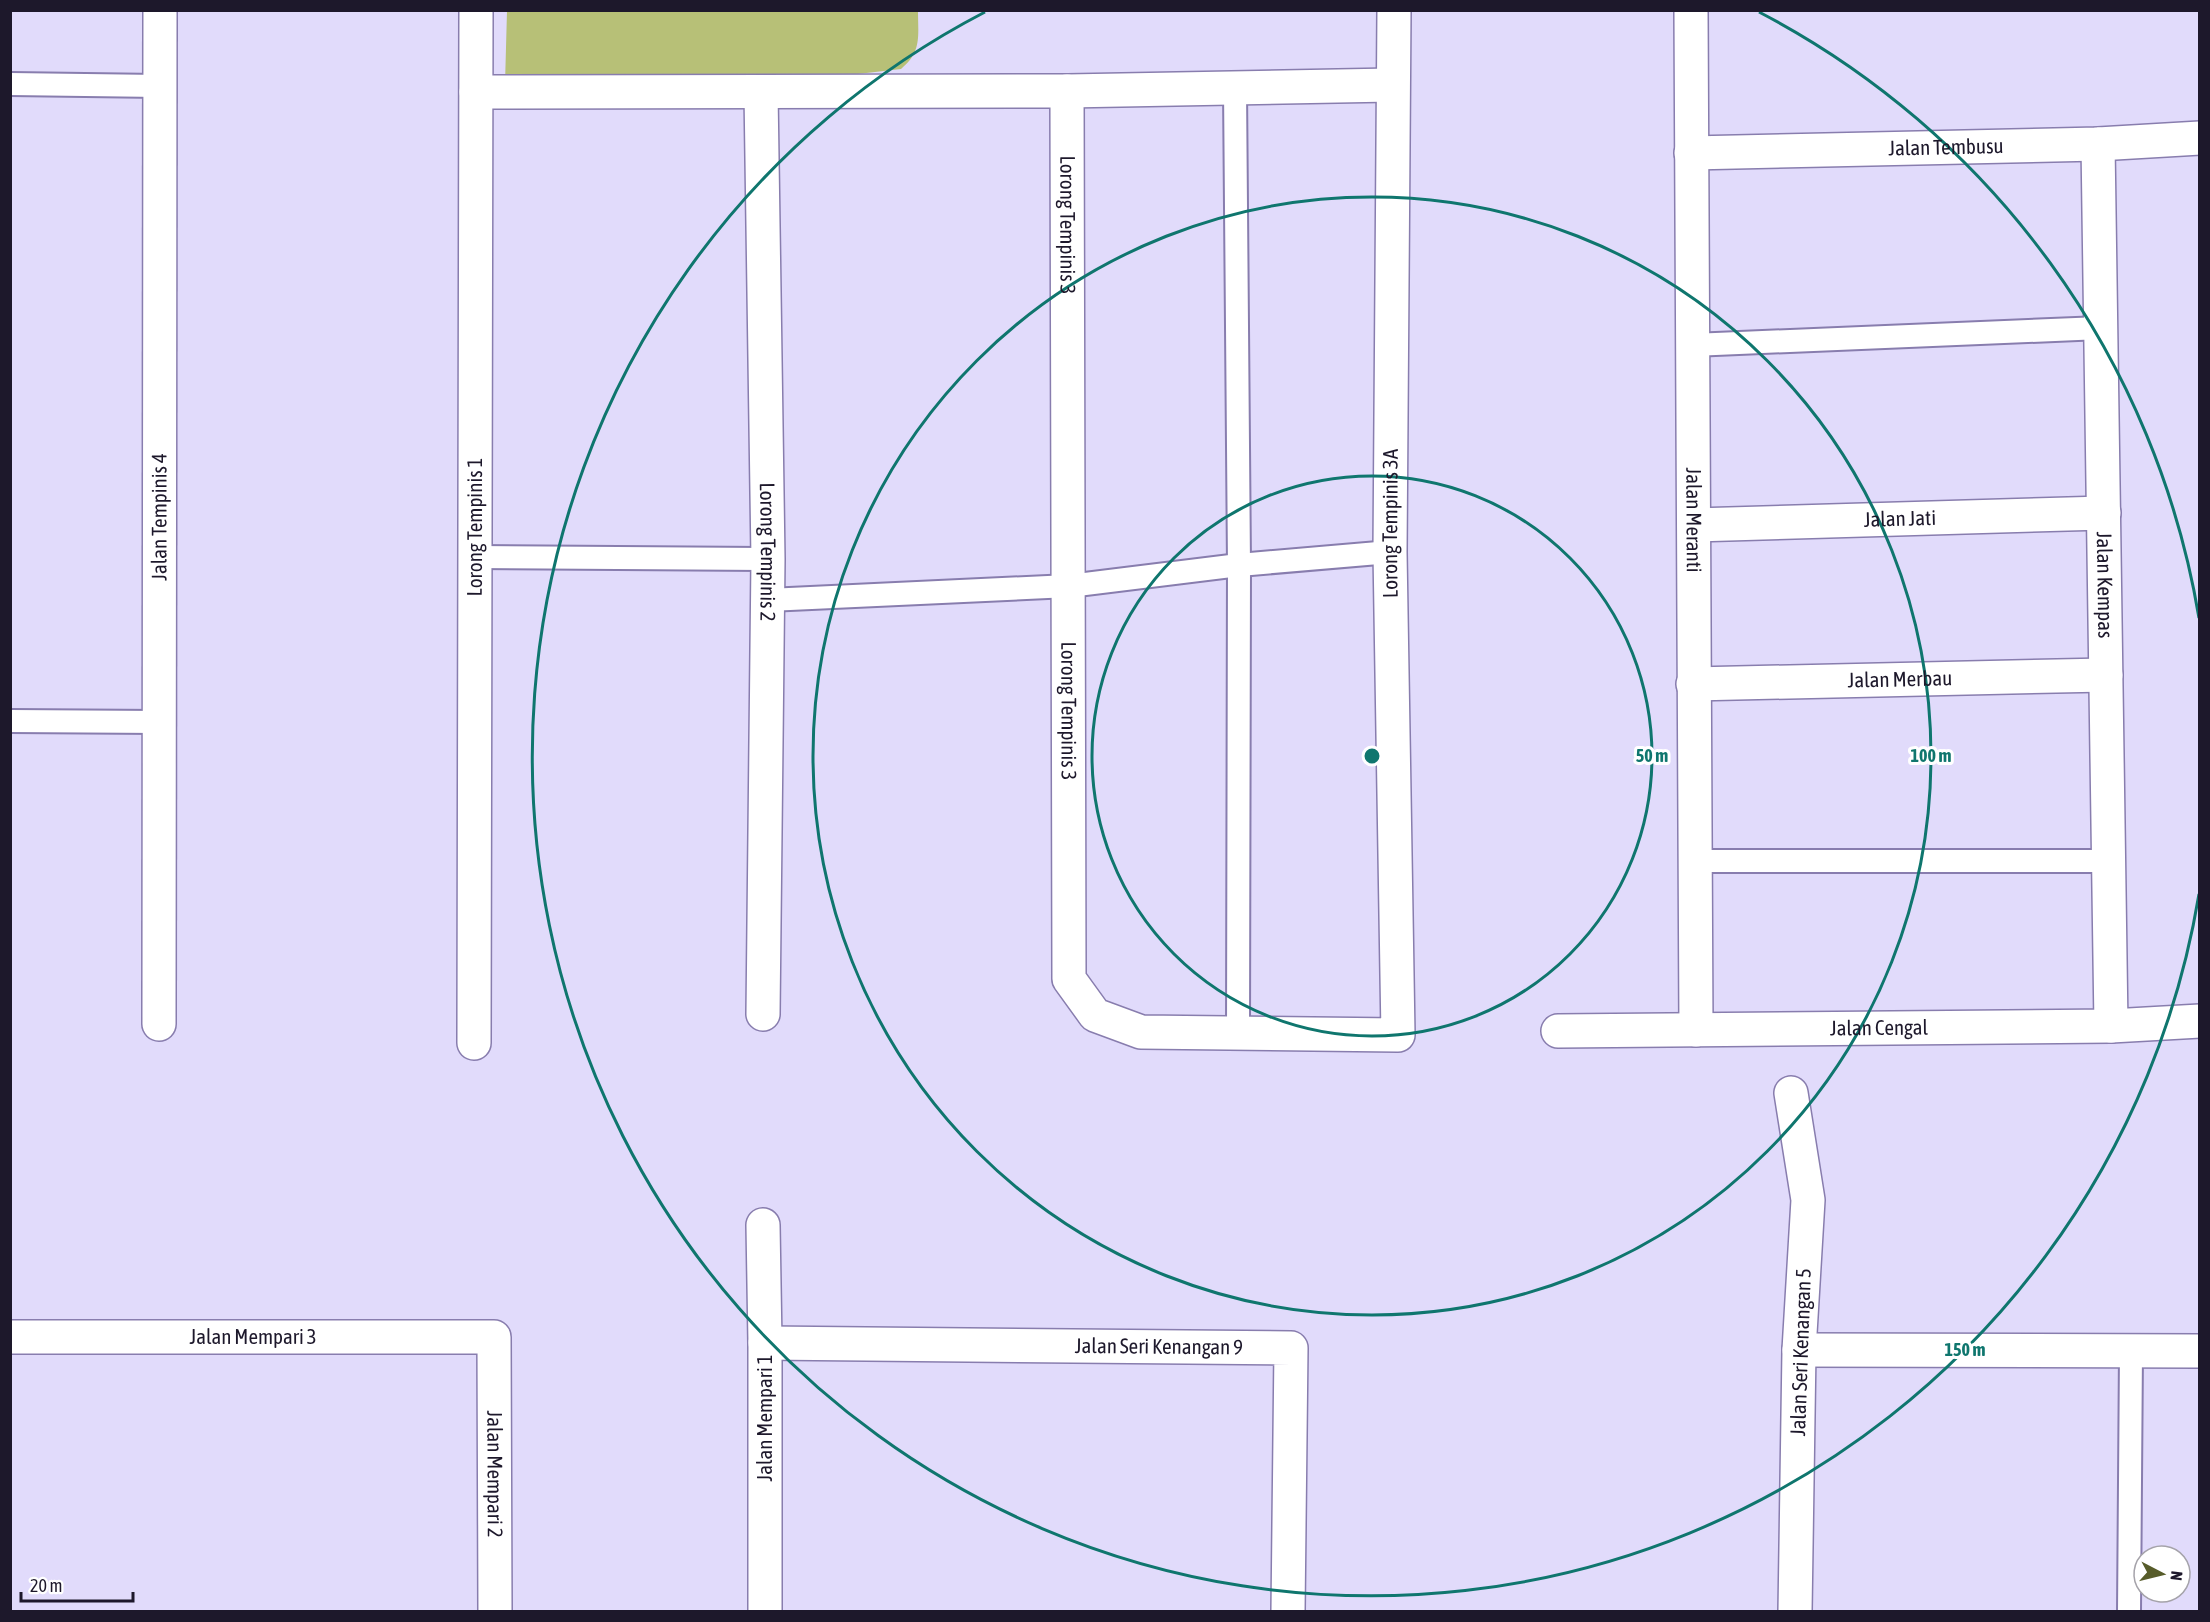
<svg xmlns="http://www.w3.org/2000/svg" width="2210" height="1622" font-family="'Asap Condensed',sans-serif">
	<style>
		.green { fill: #b7c077 }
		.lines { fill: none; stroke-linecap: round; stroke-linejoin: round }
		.service-casing { stroke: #887dae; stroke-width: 26 }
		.minor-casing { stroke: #887dae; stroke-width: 36 }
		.service { stroke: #fff; stroke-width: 22 }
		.minor { stroke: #fff; stroke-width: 33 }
		.ring { fill: none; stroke: #0f766e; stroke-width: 3 }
		.labels { text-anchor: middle; stroke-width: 6; stroke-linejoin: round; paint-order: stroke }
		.street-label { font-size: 21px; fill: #1d182b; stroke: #fff }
		.centre { fill: #0f766e; stroke: #fff; stroke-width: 3 }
		.ring-label { font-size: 18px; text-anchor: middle; font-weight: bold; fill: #0f766e; stroke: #fff; stroke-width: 6; stroke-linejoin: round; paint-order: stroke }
	</style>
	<rect width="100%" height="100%" fill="#e1dbfb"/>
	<path class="green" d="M507 11H918C918 36 922 52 901 69L797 81 505 84Z"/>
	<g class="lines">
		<defs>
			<g id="service">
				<path d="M10 84 160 86"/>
				<path d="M1235 88 1239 565 1238 1033"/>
				<path d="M1692 345 2101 328"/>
				<path d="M475 557 768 559"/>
				<path d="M768 600 1069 586 1239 565 1390 552"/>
				<path d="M10 721 160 722"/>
				<path d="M1695 861H2109"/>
				<path d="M2129 1612 2131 1351"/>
			</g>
			<g id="minor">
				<path id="s1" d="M1691 10 1696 1030"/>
				<path id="s2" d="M1067 91 1069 979 1095 1015 1141 1032 1398 1035 1390 552 1394 10"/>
				<path d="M476 92 1067 91 1392 85"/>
				<path id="s3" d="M761 92 768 559 763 1014"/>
				<path id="s4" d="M2098 144 2111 1026"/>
				<path id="s5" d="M1691 153 2098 144 2200 138"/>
				<path id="s6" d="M1694 525 2104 513"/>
				<path id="s7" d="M1693 684 2106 675"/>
				<path id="s8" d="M159 1024 160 10"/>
				<path id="s9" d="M1558 1031 2111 1026 2200 1021"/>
				<path id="s10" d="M474 1043 476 10"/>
				<path d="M1791 1093 1808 1200 1799 1350 1795 1612"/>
				<path d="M763 1225 765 1343V1612"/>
				<path id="s11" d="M10 1337H494L495 1612"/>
				<path id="s12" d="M765 1343 1291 1348 1288 1612"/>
				<path d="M1799 1350 2200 1351"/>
			</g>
		</defs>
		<use href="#service" class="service-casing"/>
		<use href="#minor" class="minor-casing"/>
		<use href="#service" class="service"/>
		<use href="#minor" class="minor"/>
	</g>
	<g class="ring">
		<circle cx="1372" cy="756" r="280"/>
		<circle cx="1372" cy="756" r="559"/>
		<path d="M2199 894A839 839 0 1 1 985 12M1759 12A839 839 0 0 1 2199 618"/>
	</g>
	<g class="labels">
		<g class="street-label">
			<text dy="7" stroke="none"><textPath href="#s5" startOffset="255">Jalan Tembusu</textPath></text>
			<text dy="7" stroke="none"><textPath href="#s2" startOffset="134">Lorong Tempinis 3</textPath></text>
			<text dy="7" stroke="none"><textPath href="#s8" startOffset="507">Jalan Tempinis 4</textPath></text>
			<text dy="7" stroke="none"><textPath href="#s6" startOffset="206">Jalan Jati</textPath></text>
			<text dy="7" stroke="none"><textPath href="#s1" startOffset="510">Jalan Meranti</textPath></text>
			<text dy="7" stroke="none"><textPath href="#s2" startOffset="1750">Lorong Tempinis 3A</textPath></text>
			<text dy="7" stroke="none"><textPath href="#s10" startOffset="516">Lorong Tempinis 1</textPath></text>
			<text dy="7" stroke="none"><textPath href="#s3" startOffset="460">Lorong Tempinis 2</textPath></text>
			<text dy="7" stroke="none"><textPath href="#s4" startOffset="441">Jalan Kempas</textPath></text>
			<text dy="7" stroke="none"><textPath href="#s7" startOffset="207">Jalan Merbau</textPath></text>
			<text dy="7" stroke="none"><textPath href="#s2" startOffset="620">Lorong Tempinis 3</textPath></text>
			<text dy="7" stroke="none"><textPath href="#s9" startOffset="321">Jalan Cengal</textPath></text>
			<text dy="7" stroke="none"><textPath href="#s11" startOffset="243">Jalan Mempari 3</textPath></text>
			<text dy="7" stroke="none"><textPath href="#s12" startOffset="394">Jalan Seri Kenangan 9</textPath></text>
			<text transform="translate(1801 1352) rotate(-88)" y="7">Jalan Seri Kenangan 5</text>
			<text transform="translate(765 1418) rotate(-90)" y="7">Jalan Mempari 1</text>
			<text dy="7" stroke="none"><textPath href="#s11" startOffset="621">Jalan Mempari 2</textPath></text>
		</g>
	</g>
	<circle cx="1372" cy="756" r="9" class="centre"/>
	<g class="ring-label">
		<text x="1652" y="762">50 m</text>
		<text x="1931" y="762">100 m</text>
		<text x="1965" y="1356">150 m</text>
	</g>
	<rect width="2210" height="1622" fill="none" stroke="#1d182b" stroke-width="24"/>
	<g transform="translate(2162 1574) rotate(97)"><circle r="28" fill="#ffffff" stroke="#a5a3aa" stroke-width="1.5"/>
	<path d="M0-4.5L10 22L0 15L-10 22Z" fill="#575c2a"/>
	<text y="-9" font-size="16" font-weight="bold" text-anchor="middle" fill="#1d182b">N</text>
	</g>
	<path d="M21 1592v9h112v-9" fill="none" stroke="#1d182b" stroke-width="3"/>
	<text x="30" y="1592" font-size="18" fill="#1d182b" stroke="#ffffff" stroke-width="4.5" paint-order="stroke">20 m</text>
</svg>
